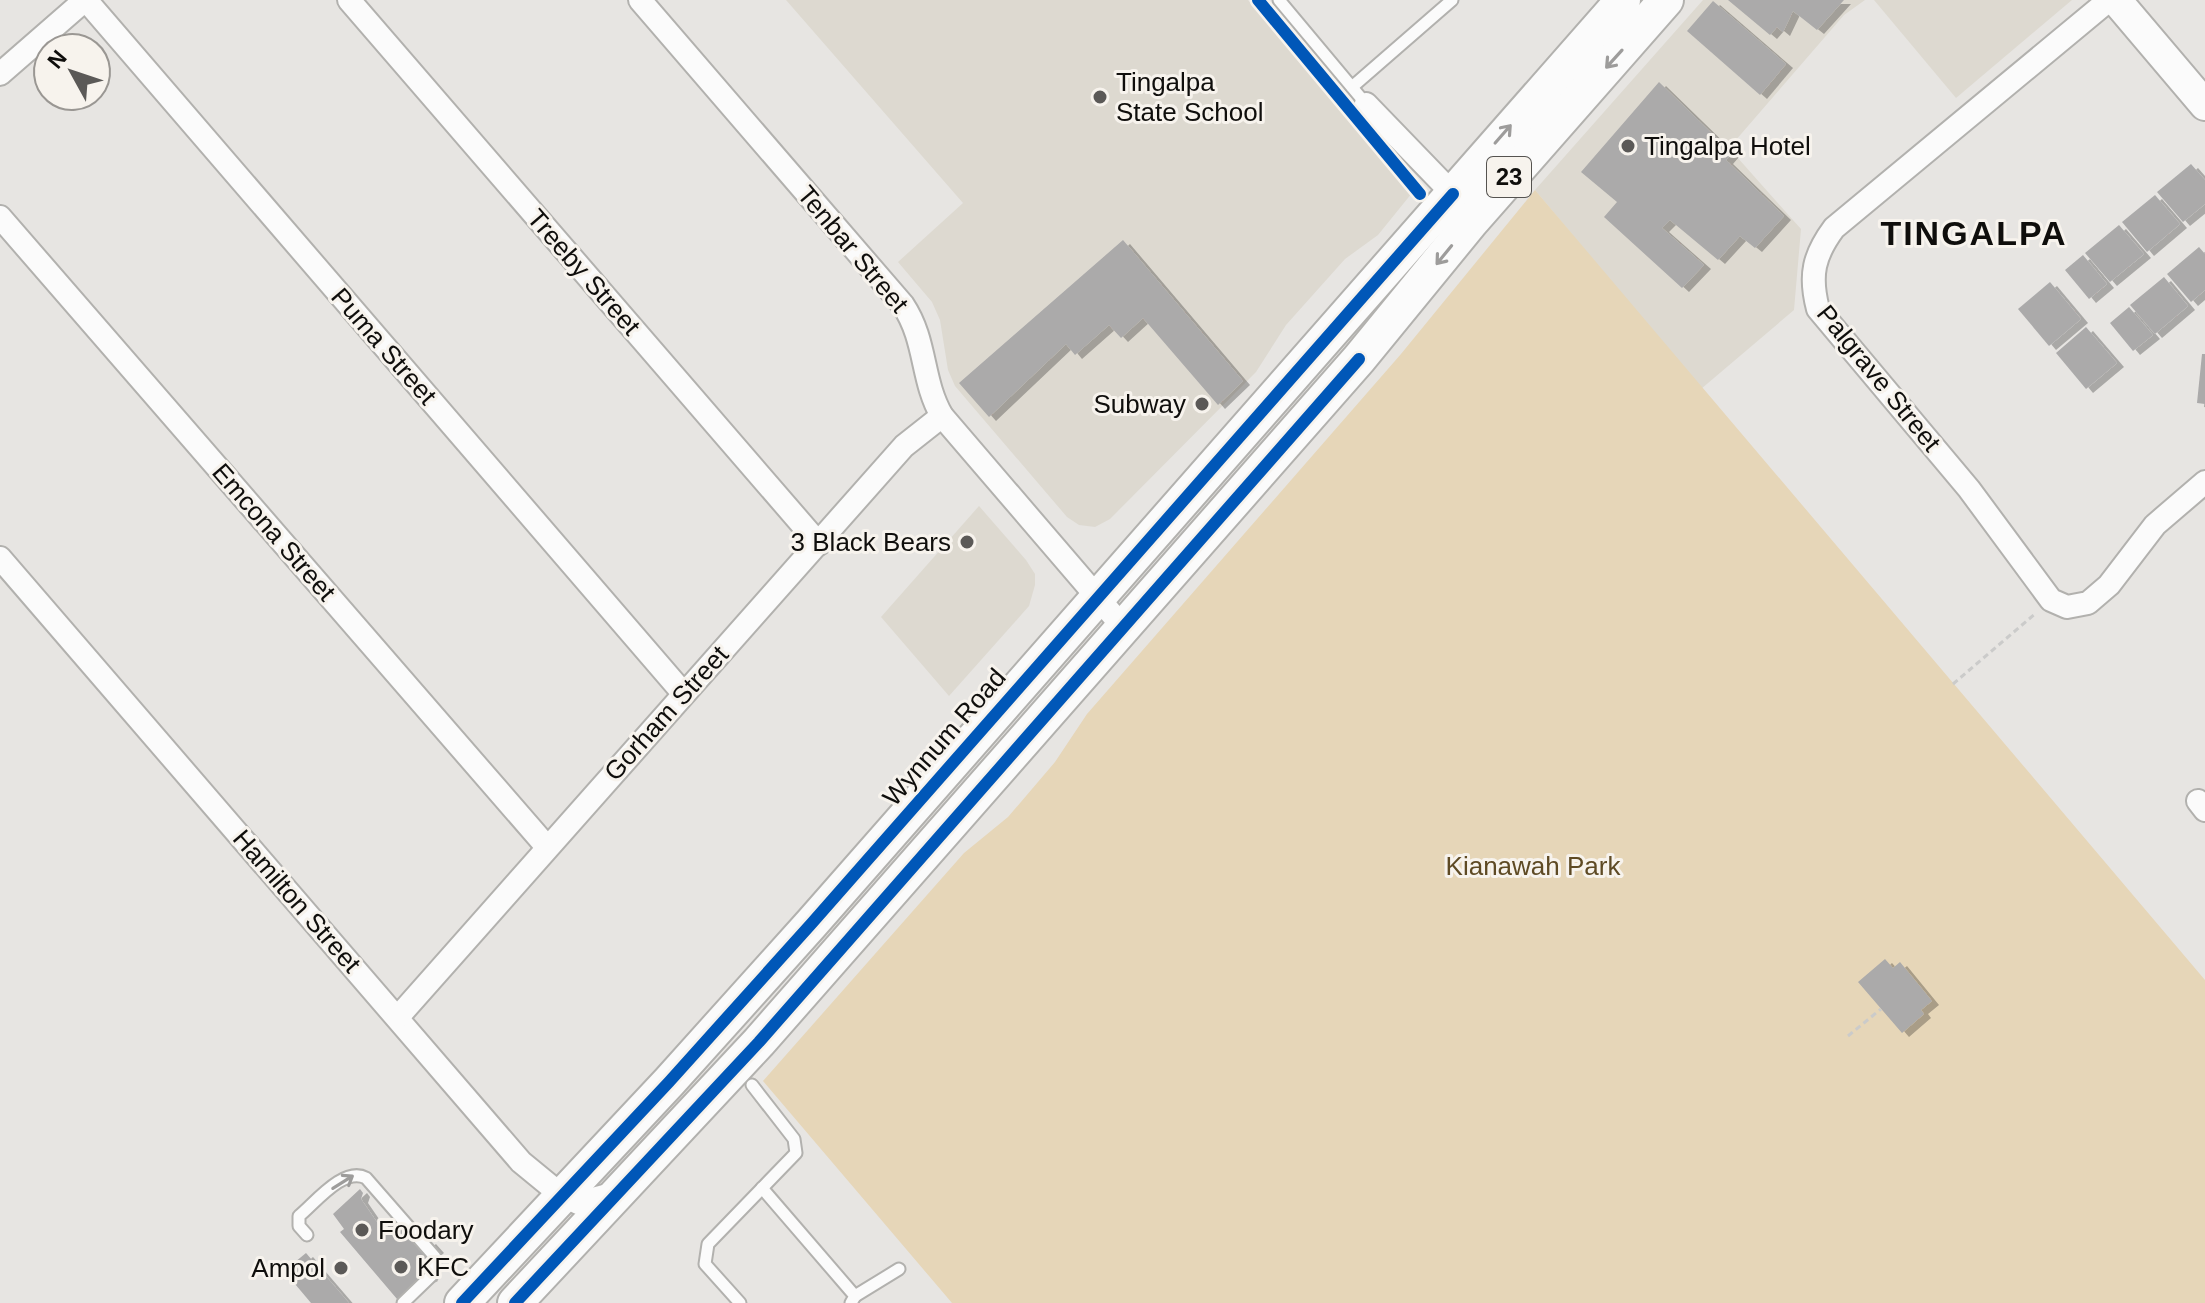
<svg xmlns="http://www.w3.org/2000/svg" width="2205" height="1303" font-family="Arial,sans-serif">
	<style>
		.built { fill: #ddd9d0 }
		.green { fill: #e6d6b8 }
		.building { fill: #abaaaa; filter: url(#shadow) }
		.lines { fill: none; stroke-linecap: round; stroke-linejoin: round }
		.lane-casing { stroke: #b2b1ae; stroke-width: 15 }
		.street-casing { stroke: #b2b1ae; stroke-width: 26 }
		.secondary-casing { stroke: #b2b1ae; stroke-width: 34 }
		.primary-casing { stroke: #b2b1ae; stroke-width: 38 }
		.path { stroke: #cbcbca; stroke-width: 3; stroke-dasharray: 6 4; stroke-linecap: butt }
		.lane { stroke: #fbfbfb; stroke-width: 11 }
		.street { stroke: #fbfbfb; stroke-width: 22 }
		.secondary { stroke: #fbfbfb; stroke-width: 30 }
		.primary { stroke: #fbfbfb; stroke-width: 34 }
		.cycleway-casing { stroke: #f7f3ed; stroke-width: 17 }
		.cycleway { stroke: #0057b8; stroke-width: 12 }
		.oneway { stroke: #9d9c9b }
		.poi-dot { fill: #5b5957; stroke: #f7f3ed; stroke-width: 3 }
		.labels { text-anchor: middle; stroke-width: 6; stroke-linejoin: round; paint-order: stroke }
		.shield { fill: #f7f3ed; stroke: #555350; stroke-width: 2 }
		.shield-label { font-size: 24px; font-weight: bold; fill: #0f0e0c }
		.poi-label { font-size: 26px; fill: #0f0e0c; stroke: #f7f3ed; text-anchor: start }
		.street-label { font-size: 26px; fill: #0f0e0c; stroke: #f7f3ed }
		.park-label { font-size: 26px; fill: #5e4a24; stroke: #f7f3ed }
		.district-label { font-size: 34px; font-weight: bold; letter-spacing: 2px; fill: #0f0e0c; stroke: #f7f3ed }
	</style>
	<defs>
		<filter id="shadow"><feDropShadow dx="7" dy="4" stdDeviation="0" flood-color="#0004"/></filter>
	</defs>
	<rect width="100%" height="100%" fill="#e7e5e2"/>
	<g class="built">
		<path d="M786 0H1248L1412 193 1378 235 1345 259 1286 325 1256 372 1110 519 1095 527 1079 525 1067 517 955 386 948 370 940 320 932 302 898 262 963 203Z"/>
		<path d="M1703 0H1865L1844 15 1729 148 1801 229 1794 310 1701 389 1535 190Z"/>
		<path d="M1874 0H2072L1956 98Z"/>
		<path d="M979 506 1026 560 1035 574V585L1029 606 949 696 881 617Z"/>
	</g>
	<path class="green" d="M1535 190 2205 980V1303H952L763 1081 964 853 1008 817 1055 762 1087 714 1401 354Z"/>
	<g class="building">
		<path d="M1728 0H1844L1817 30 1793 11 1783 32 1777 27 1770 35Z"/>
		<path d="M1713 1 1786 64 1760 95 1687 31Z"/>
		<path d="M1659 82 1732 153 1726 160 1784 216 1755 248 1740 236 1718 260 1670 220 1662 228 1704 265 1682 288 1604 217 1617 202 1581 172Z"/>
		<path d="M2191 164 2205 180V204L2183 222 2157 192Z"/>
		<path d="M2155 195 2180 224 2147 252 2122 222Z"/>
		<path d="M2119 225 2144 254 2110 282 2085 253Z"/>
		<path d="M1123 240 1243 381 1218 405 1143 318 1121 338 1109 325 1075 355 1066 344 989 417 959 383Z"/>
		<path d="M2199 247 2205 254V290L2191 302 2167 274Z"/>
		<path d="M2083 255 2107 284 2089 299 2065 270Z"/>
		<path d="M2164 277 2188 306 2155 334 2130 305Z"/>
		<path d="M2050 282 2081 319 2049 346 2018 309Z"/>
		<path d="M2129 307 2153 335 2133 351 2110 323Z"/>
		<path d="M2086 327 2117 363 2086 389 2056 353Z"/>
		<path d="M2202 354H2205V404L2197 403Z"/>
		<path d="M1885 959 1893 968 1900 962 1932 1001 1921 1010 1924 1014 1902 1033 1858 982Z"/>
		<path d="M360 1189 363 1193 361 1199 383 1231 396 1219 420 1247 429 1240 437 1249 425 1259 429 1265 426 1271 431 1277 414 1285 397 1299 340 1232 344 1229 333 1214Z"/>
		<path d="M306 1253 349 1303H311L284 1271Z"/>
	</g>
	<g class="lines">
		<defs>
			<g id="lane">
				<path d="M1279 0 1366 104"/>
				<path d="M1352 87 1452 0"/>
				<path d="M762 1188 855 1296 851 1303"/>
				<path d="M307 1235 299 1226V1216C315 1203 344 1166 366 1178L435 1257 434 1273 403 1303"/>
				<path d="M855 1296 899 1269"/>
				<path d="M740 1303 705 1264 708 1244 796 1153 794 1139 752 1085"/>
			</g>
			<g id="street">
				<path d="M86 0 683 693"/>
				<path d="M349 0 819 544"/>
				<path d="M640 0 903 305C927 341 921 380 942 416L1123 627"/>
				<path d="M2109 0 1834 228C1814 255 1809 275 1818 309L1969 489 2051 600 2067 607 2088 603 2109 585 2155 525 2205 482"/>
				<path d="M0 74 85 0"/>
				<path d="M1366 104 1453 194"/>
				<path d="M0 217 547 847"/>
				<path d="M0 558 521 1162 560 1194 578 1203 616 1193"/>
				<path d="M2198 801 2205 810"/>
				<path d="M398 1017 904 446 942 416"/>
			</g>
			<path id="secondary" d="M2116 0 2205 105"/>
			<g id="primary">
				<path d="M462 1303 669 1082 812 923 1623 0"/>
				<path d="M515 1303 759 1042 1359 359 1471 222 1666 0"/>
			</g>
		</defs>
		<use href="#lane" class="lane-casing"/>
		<use href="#street" class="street-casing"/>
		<use href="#secondary" class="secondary-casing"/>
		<use href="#primary" class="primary-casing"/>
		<g class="path">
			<path d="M1953 684 2036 613"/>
			<path d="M1848 1036 1881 1009"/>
		</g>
		<use href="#lane" class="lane"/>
		<use href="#street" class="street"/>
		<use href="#secondary" class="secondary"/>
		<use href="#primary" class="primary"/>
		<defs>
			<g id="cycleway">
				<path d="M1258 0 1420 194"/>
				<path d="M462 1303 669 1082 812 923 1453 194"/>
				<path d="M515 1303 759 1042 1359 359"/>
			</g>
		</defs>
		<use href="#cycleway" class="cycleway-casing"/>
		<use href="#cycleway" class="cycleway"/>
	</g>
	<defs><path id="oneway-shaft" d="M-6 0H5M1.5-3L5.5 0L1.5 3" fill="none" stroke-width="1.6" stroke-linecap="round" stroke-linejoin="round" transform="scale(2)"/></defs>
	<g class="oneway">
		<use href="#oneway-shaft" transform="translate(1614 59) rotate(132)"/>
		<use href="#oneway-shaft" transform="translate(1503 134) rotate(-49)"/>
		<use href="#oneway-shaft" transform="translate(1444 255) rotate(129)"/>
		<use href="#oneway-shaft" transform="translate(343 1182) rotate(-32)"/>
	</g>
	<g class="poi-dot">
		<circle cx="1100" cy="97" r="8"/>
		<circle cx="1628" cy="146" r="8"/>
		<circle cx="1202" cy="404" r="8"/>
		<circle cx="967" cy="542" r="8"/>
		<circle cx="362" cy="1230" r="8"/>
		<circle cx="401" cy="1267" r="8"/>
		<circle cx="341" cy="1268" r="8"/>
	</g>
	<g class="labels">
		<rect class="shield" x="1487" y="157" width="44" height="40" rx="6"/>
		<g class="shield-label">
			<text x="1509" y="185">23</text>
		</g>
		<g class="poi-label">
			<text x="1116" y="91">Tingalpa<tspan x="1116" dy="30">State School</tspan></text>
			<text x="1644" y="155">Tingalpa Hotel</text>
			<text x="1186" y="413" text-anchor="end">Subway</text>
			<text x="951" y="551" text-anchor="end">3 Black Bears</text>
			<text x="378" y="1239">Foodary</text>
			<text x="417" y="1276">KFC</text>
			<text x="325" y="1277" text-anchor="end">Ampol</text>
		</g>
		<g class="street-label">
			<text transform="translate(853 249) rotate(50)" y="9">Tenbar Street</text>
			<text transform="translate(584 272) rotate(49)" y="9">Treeby Street</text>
			<text transform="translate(384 346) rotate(49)" y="9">Puma Street</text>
			<text transform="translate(1879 378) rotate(51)" y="9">Palgrave Street</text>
			<text transform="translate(274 532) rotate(49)" y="9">Emcona Street</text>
			<text transform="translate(666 713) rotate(-48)" y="9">Gorham Street</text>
			<text transform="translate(944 737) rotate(-49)" y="9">Wynnum Road</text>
			<text transform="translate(297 901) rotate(49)" y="9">Hamilton Street</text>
		</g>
		<g class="park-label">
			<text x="1533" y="875">Kianawah Park</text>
		</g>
		<g class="district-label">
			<text x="1974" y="245">TINGALPA</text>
		</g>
	</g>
	<g transform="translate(72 72) rotate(310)"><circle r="38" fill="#f7f3ed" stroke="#9a9793" stroke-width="2"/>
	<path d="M0-6L14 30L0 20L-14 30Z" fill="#5b5957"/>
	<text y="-12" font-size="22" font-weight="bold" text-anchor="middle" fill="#0f0e0c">N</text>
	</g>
</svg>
